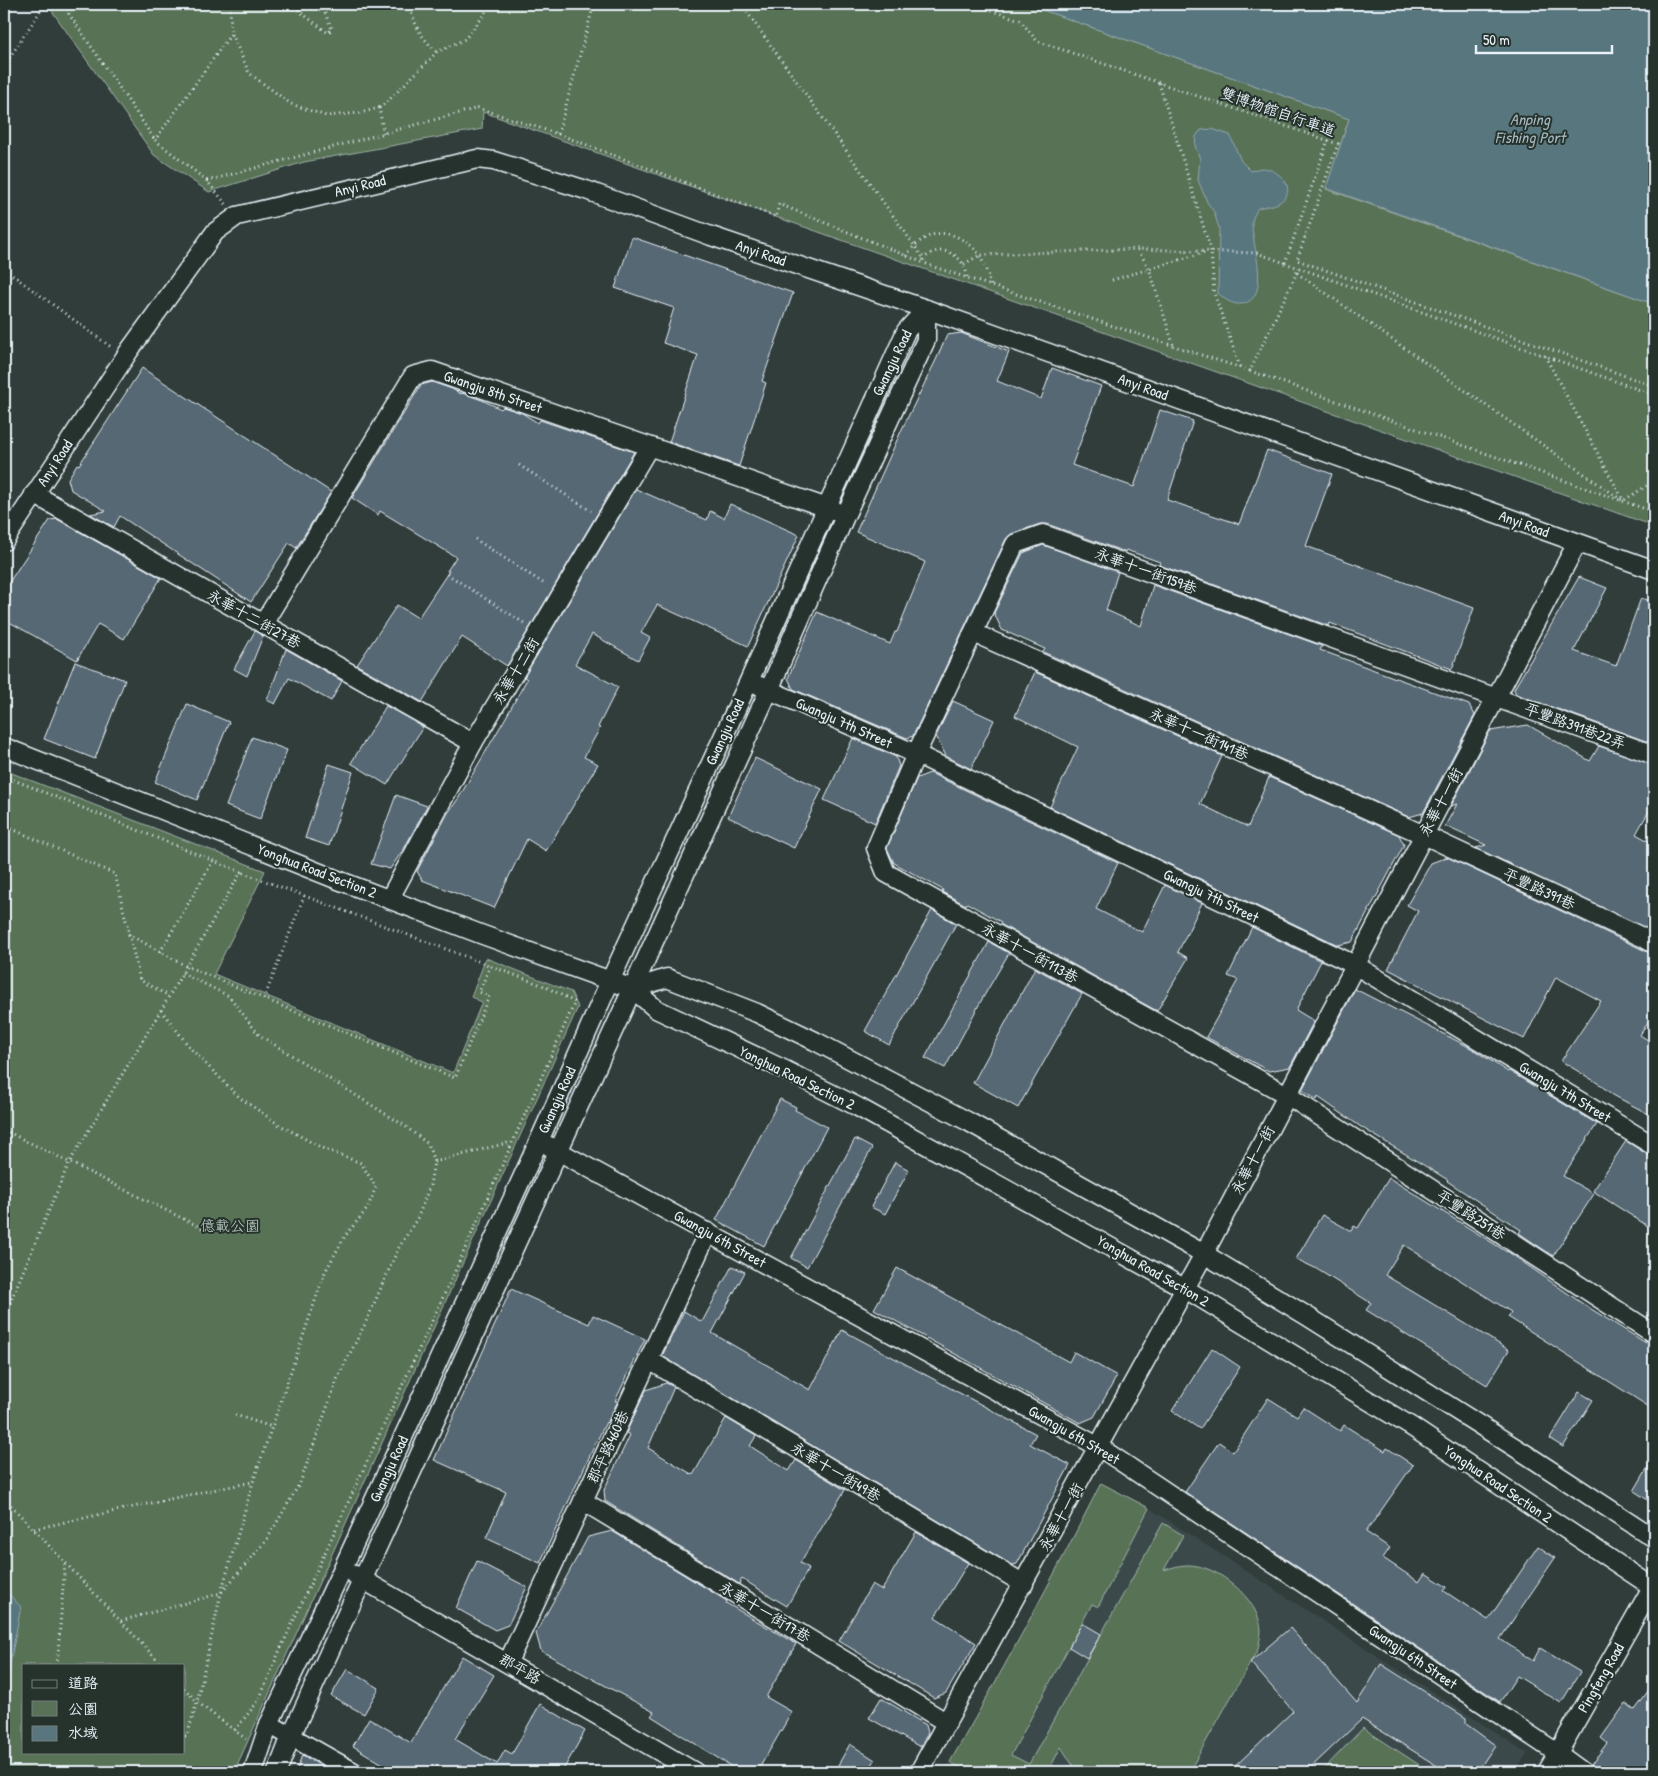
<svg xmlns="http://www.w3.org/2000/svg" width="1658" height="1776" font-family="'Patrick Hand','LXGW WenKai TC',sans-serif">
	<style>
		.built { fill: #3b4a4c }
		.green { fill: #597257; stroke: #a0b2a8; fill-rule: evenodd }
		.water { fill: #59767e; stroke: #92a7af }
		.building { fill: #566773; stroke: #e8f1f8 }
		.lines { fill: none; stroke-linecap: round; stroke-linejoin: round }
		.minor-casing { stroke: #e8f1f8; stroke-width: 21 }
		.path { stroke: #e8f1f8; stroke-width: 3; stroke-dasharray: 1 4; stroke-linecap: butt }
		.minor { stroke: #26332d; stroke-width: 18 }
		.labels { text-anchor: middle; stroke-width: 4; stroke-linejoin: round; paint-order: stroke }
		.street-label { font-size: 15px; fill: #e8f1f8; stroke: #26332d }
		.park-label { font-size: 15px; fill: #afbeb8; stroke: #26332d }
		.water-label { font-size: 16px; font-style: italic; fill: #a8bac1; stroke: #26332d }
	</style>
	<rect width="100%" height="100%" fill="#303d3b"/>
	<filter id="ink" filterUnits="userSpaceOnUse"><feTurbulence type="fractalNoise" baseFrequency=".02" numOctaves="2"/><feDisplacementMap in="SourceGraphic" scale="10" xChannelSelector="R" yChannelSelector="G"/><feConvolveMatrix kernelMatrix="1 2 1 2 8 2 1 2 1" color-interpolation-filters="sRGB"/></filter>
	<g filter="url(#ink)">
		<path class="built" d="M1101 1483 1149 1508 1527 1753 1515 1772H944L1009 1660 1052 1581Z"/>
		<g class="green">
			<path d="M47 4H1026L1349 119 1326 189 1654 304V526L776 217 483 112 482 129 304 162 209 192 154 155Z"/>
			<path d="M4 770 265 871 214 974 453 1073 482 1002 471 997 486 958 571 992 578 1007 234 1772H4ZM24 1665H184V1752H24Z"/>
			<path d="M1101 1483 1149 1508 1098 1607 1092 1604 1011 1755 1029 1764 1163 1523 1183 1535 1164 1570C1171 1568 1179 1565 1187 1565 1217 1564 1259 1599 1261 1630 1261 1636 1259 1643 1258 1649L1189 1772H1077L1061 1747 1048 1772H967L950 1762C1003 1670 1053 1578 1101 1483Z"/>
			<path d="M1363 1728 1424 1768 1421 1772H1321Z"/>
		</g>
		<g class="water">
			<path d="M1026 4H1654V304L1326 188 1349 119Z"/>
			<path d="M1212 129 1230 135 1241 161 1251 171C1255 170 1259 168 1262 168 1279 169 1299 189 1280 202 1274 206 1266 206 1258 208 1256 212 1252 218 1252 223 1251 243 1273 298 1242 304 1232 305 1224 299 1218 293L1219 228 1214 212 1207 202 1198 180 1200 159 1195 146 1196 136 1201 130Z"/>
			<path d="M4 1589 21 1607 4 1694Z"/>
		</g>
		<g class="building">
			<path d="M632 237 793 293 762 381 766 383 739 466 669 442 698 355 663 343 674 308 615 288Z"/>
			<path d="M961 333 1009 352 997 381 1041 399 1052 368 1101 386 1072 465 1134 487 1160 410 1193 421 1167 500 1239 524 1267 450 1332 474 1306 546 1474 608 1452 669 1330 623 1329 626 1159 565 1160 562 1126 550 1125 552 1047 524H1040L1011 534 1006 539 913 736 907 738 793 689 788 678 817 612 890 644 895 632H897L925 562 856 532 902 429 936 360 947 335Z"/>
			<path d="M142 368 331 492 296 548 289 543 251 602 120 516 114 527 90 514 106 511 71 490 68 479 77 464 79 465Z"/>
			<path d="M432 382 452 389 461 394 462 393 482 400 501 409 503 407 522 413 538 423 540 420 634 452 507 666 462 637 422 702 357 665 397 605 418 618 449 571H447L456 557 380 511 378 515 352 498 421 385Z"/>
			<path d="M636 489 707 520 710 511 724 518 730 504 799 535 748 646 657 605 641 633 650 638 638 660 592 634 575 664 618 687 598 727 600 728 584 757 598 764 546 851 527 839 494 908 422 880 417 871 448 813 458 799 506 717 527 679 524 677Z"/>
			<path d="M57 519 161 578 124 639 98 624 77 660 4 619V590L50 520Z"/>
			<path d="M1043 545 1118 572 1106 610 1141 626 1153 585 1322 646 1320 650 1469 705 1475 715 1423 813 1409 817 1043 652 1045 649 1002 630 994 613 1023 553Z"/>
			<path d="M1579 577 1607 588 1574 651 1616 666 1641 598 1654 602V744L1516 694 1514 689Z"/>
			<path d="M255 631 263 636 247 676 234 669Z"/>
			<path d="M286 649 342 681 331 701 289 678 275 704 267 700Z"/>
			<path d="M75 662 125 680 95 759 44 739Z"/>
			<path d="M1035 672 1222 756 1200 804 1248 827 1269 777 1399 835 1404 845 1352 942 1338 945 1050 807 1078 747 1015 716Z"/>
			<path d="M953 701 994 720 971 769 946 756 936 736Z"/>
			<path d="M187 704 229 722 197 800 155 782Z"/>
			<path d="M386 706 423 727 387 785 351 763Z"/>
			<path d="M1528 725 1590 761 1599 746 1654 765V802L1636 834 1654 844V932L1476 848 1486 845 1445 826 1457 804 1451 806 1490 731Z"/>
			<path d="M252 737 287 750 260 819 226 806Z"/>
			<path d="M853 738 896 757 899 766 875 823 824 800Z"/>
			<path d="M755 758 822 789 794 848 728 817Z"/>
			<path d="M329 764 353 772 329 846 305 838Z"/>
			<path d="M930 773 1118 863 1096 909 1142 932 1165 885 1202 903 1178 952 1188 958 1157 1011 1000 924 1001 922 967 903 966 905 942 892 943 890 894 863 887 848 917 778Z"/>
			<path d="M396 795 427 806 405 847 390 869 371 864Z"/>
			<path d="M1447 857 1654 955V1012L1640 1035 1654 1044V1117L1613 1095 1596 1082 1561 1061 1601 1001 1556 977 1524 1039 1388 969 1418 911 1407 905 1431 863Z"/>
			<path d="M932 910 956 924 889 1045 865 1031Z"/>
			<path d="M1252 927 1321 961 1296 1010 1314 1021 1290 1067 1269 1071 1206 1037 1238 980 1228 976Z"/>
			<path d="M989 942 1009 953 981 1001 945 1068 925 1058Z"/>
			<path d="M1035 968 1082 994 1018 1108 973 1083Z"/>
			<path d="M1355 989 1471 1048 1508 1072 1509 1071 1597 1124 1563 1176 1594 1194 1553 1256 1519 1233 1521 1230 1447 1181 1448 1180 1361 1127 1318 1097 1317 1100 1302 1090Z"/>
			<path d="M780 1099 796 1107 795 1110 827 1127 764 1246 716 1220Z"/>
			<path d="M855 1139 872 1148 807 1267 791 1258Z"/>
			<path d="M1626 1141 1648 1155 1654 1157V1230L1593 1191Z"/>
			<path d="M895 1162 909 1170 885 1214 871 1207Z"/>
			<path d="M1389 1178 1507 1252V1251L1583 1304 1654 1348V1410L1508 1317 1511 1312 1404 1245 1385 1275 1509 1350 1487 1385 1366 1310 1371 1303 1315 1268 1296 1259 1322 1215 1351 1231 1354 1226 1358 1228Z"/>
			<path d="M732 1266 745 1272 712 1333 810 1390 842 1330 1036 1434 1030 1444 1070 1465 1017 1564 1012 1565 662 1356 684 1311 702 1322Z"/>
			<path d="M897 1268 1069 1362 1074 1352 1117 1376 1094 1417 1080 1423 874 1309Z"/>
			<path d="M511 1289 589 1324 593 1315 645 1339 615 1401H618L607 1423 606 1422 592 1451 540 1563 486 1538 506 1492 434 1460Z"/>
			<path d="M1212 1348 1240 1367 1200 1429 1172 1411Z"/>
			<path d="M666 1383 674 1387 648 1448 693 1475 726 1418 756 1436 750 1446 789 1471 796 1460 845 1490 800 1563 809 1568 787 1606 742 1579 739 1584 605 1501 604 1490 630 1435 626 1433 646 1390Z"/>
			<path d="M1579 1392 1593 1400 1563 1447 1550 1439Z"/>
			<path d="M1268 1398 1297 1416 1303 1407 1340 1431 1344 1425 1385 1451 1387 1448 1413 1465 1366 1532 1390 1548 1383 1558 1419 1582 1425 1573 1447 1587 1444 1591 1488 1620 1538 1546 1555 1558 1500 1639 1533 1661 1540 1648 1580 1672 1561 1703 1517 1676 1500 1702 1185 1492 1219 1442 1233 1452Z"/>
			<path d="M1654 1457V1504L1634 1491Z"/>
			<path d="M612 1531 727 1601 726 1603 796 1644 766 1697 792 1712 757 1772H740L651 1716 654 1712 541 1651 536 1633 588 1537Z"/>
			<path d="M916 1532 968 1563 935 1617 976 1643 946 1693 934 1698 839 1641 872 1584 882 1590Z"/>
			<path d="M477 1561 527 1587 508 1625 495 1630 456 1608Z"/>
			<path d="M1082 1623 1101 1634 1087 1658 1069 1647Z"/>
			<path d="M1290 1628 1357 1703 1381 1664 1466 1718V1724L1495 1745 1477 1772H1436L1439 1767 1362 1719 1306 1772H1229L1293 1711 1250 1662Z"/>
			<path d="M462 1656 494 1675 455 1739 497 1764 505 1750 512 1754 540 1704 585 1731 562 1772H396L353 1746 369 1718 411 1743Z"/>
			<path d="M347 1669 379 1688 364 1714 331 1696Z"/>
			<path d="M1654 1684V1772H1599L1591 1765 1607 1743 1601 1738 1626 1703 1635 1710Z"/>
			<path d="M881 1698 926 1725 928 1733 920 1747 869 1718Z"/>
			<path d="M850 1744 875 1760 868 1772H834Z"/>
			<path d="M302 1755 333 1772H296Z"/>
		</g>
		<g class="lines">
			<defs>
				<g id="minor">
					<path d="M34 494 473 743"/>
					<path d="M4 541 129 351 215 232 237 216 477 159 494 161 586 190 711 236 926 309 1654 570"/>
					<path d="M263 624 413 376 432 371 836 511"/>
					<path d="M974 633 1424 835 1644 938 1654 944"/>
					<path d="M760 686 916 754 1355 965 1654 1146"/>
					<path d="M4 747 338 880 483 935 633 989 656 1009 787 1071 858 1107 1184 1288 1412 1427 1654 1588"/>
					<path d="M1654 755 1043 534 1015 544 916 754 876 848 886 873 1287 1095 1654 1334"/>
					<path d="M390 898 473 743 649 447"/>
					<path d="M633 989 667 978 757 1013 815 1041 969 1122 1204 1254 1307 1316 1527 1455 1654 1538"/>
					<path d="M549 1146 1099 1447 1557 1753 1583 1772"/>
					<path d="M649 1360 1024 1584"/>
					<path d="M583 1501 947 1723"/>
					<path d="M355 1575 695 1772"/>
					<path d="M508 1662 708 1232"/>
					<path d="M269 1724 354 1772"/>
					<path d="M253 1772 269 1724 343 1568 539 1141 610 981 749 681 906 331 926 309"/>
					<path d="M277 1772 291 1736 769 690 846 514 926 340V309"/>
					<path d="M919 1772 1204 1254 1577 543"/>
					<path d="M1547 1772 1654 1584"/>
				</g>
			</defs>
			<use href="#minor" class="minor-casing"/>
			<g class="path">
				<path d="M73 4 69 14 155 140"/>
				<path d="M290 4 328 33 332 29 321 4"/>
				<path d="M354 4H355"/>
				<path d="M389 4H406"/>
				<path d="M408 4C417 28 418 34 437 52"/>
				<path d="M741 4 924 259"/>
				<path d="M972 4 1020 20 1037 41 1338 144 1297 260 1654 386"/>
				<path d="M232 34 249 73 291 104 326 116 360 113 379 108 384 134"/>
				<path d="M4 66 45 4"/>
				<path d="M1159 83 1211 251 1214 293 1240 367"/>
				<path d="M379 108 387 102 437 52 465 39 485 14 488 4"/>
				<path d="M558 134 594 4"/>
				<path d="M207 181 478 108 558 134 776 217 779 204 934 267 1250 371 1299 268"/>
				<path d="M226 204 207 181 155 140 231 34 230 4"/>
				<path d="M1138 250 1149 268 1173 344"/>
				<path d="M906 256C920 236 941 226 963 240 969 244 976 249 980 256 985 265 988 276 991 286"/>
				<path d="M923 260C939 240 967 256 967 278"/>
				<path d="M1285 263 1328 140"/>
				<path d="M964 264 980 255 1138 249 1257 253 1654 395"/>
				<path d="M4 269 111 347"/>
				<path d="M1297 273 1623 501 1654 481"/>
				<path d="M1112 280 1206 252"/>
				<path d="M1545 356 1622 498"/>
				<path d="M1250 371 1654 512"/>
				<path d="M519 465 591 511"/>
				<path d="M475 539 546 585"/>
				<path d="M447 574 524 623"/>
				<path d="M4 776 241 872 161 1010 69 1163 11 1300 4 1324"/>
				<path d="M4 836 12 829 115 874 140 980 169 996"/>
				<path d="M128 934 186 966 455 1078 489 996 479 992 490 966"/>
				<path d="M160 952 213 861"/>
				<path d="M264 999 304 896"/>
				<path d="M161 1010 191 1049 239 1097 278 1124 322 1148 361 1163 376 1187 367 1209 345 1236 325 1272 253 1482 221 1593 197 1702 187 1736H184"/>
				<path d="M4 1130 208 1231"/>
				<path d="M434 1162 511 1142"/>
				<path d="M235 1415 272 1427"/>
				<path d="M4 1498 162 1665"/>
				<path d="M34 1529C107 1513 180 1496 253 1482"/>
				<path d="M121 1621 221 1593 266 1541 300 1483 338 1377 366 1322 398 1249 418 1217 430 1185 434 1162 428 1144 405 1126 259 1035 229 996 182 973"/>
				<path d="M57 1665 65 1562"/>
				<path d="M184 1688 197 1702 246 1739"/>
				<path d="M235 1730 259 1700 279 1652 456 1269 575 1002 544 986 241 872"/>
			</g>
			<use href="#minor" class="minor"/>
		</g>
	</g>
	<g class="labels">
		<g class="street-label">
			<text transform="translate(1278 112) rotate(19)" y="5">雙博物館自行車道</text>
			<text transform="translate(360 186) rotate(-14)" y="5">Anyi Road</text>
			<text transform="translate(761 253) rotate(19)" y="5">Anyi Road</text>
			<text transform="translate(892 363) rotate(-64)" y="5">Gwangju Road</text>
			<text transform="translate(1143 387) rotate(20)" y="5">Anyi Road</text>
			<text transform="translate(493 392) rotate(19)" y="5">Gwangju 8th Street</text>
			<text transform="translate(55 463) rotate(-57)" y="5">Anyi Road</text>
			<text transform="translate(1524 524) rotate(20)" y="5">Anyi Road</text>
			<text transform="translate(1146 571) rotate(20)" y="5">永華十一街159巷</text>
			<text transform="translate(254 619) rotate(29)" y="5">永華十二街27巷</text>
			<text transform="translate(516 671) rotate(-59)" y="5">永華十二街</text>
			<text transform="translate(844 723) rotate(24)" y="5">Gwangju 7th Street</text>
			<text transform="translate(1575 726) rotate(20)" y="5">平豐路391巷22弄</text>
			<text transform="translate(725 732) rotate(-65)" y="5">Gwangju Road</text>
			<text transform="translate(1199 734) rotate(24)" y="5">永華十一街141巷</text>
			<text transform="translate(1441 802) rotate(-62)" y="5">永華十一街</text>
			<text transform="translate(317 871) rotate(21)" y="5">Yonghua Road Section 2</text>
			<text transform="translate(1539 889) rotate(25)" y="5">平豐路391巷</text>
			<text transform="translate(1211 896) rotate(26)" y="5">Gwangju 7th Street</text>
			<text transform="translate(1030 953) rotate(29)" y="5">永華十一街113巷</text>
			<text transform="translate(797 1078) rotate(26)" y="5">Yonghua Road Section 2</text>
			<text transform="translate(1565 1092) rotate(31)" y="5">Gwangju 7th Street</text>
			<text transform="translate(557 1100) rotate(-66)" y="5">Gwangju Road</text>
			<text transform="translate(1253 1160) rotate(-62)" y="5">永華十一街</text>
			<text transform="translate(1471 1215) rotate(33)" y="5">平豐路251巷</text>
			<text transform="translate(720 1239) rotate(29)" y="5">Gwangju 6th Street</text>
			<text transform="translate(1153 1271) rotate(30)" y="5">Yonghua Road Section 2</text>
			<text transform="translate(1074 1435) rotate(30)" y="5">Gwangju 6th Street</text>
			<text transform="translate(608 1447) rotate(-65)" y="5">郡平路460巷</text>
			<text transform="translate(389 1469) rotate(-65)" y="5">Gwangju Road</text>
			<text transform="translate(836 1472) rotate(31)" y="5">永華十一街49巷</text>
			<text transform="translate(1498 1484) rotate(34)" y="5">Yonghua Road Section 2</text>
			<text transform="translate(1061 1517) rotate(-61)" y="5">永華十一街</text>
			<text transform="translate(765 1612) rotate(31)" y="5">永華十一街17巷</text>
			<text transform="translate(1413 1657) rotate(34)" y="5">Gwangju 6th Street</text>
			<text transform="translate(520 1669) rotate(30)" y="5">郡平路</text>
			<text transform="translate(1601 1678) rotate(-60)" y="5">Pingfeng Road</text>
		</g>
		<g class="park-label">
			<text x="230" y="1231">億載公園</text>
		</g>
		<g class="water-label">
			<text x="1530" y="125">Anping<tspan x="1530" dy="18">Fishing Port</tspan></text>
		</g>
	</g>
	<rect width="1658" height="1776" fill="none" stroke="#26332d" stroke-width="20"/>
	<rect x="10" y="10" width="1638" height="1756" fill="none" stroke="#e8f1f8" stroke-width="2" filter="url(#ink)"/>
	<rect x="22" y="1664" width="162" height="90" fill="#26332d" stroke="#747f7e"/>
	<rect x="32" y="1680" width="25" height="8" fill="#26332d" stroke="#747f7e"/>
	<text x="68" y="1688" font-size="15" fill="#e8f1f8">道路</text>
	<rect x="32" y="1701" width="25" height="15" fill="#597257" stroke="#747f7e"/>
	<text x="68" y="1714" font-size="15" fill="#e8f1f8">公園</text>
	<rect x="32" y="1726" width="25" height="15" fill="#59767e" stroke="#747f7e"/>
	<text x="68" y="1738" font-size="15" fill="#e8f1f8">水域</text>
	<path d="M1476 45v8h136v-8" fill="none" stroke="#e8f1f8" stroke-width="2.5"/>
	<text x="1483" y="45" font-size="15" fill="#e8f1f8" stroke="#26332d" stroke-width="4" paint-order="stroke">50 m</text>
</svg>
